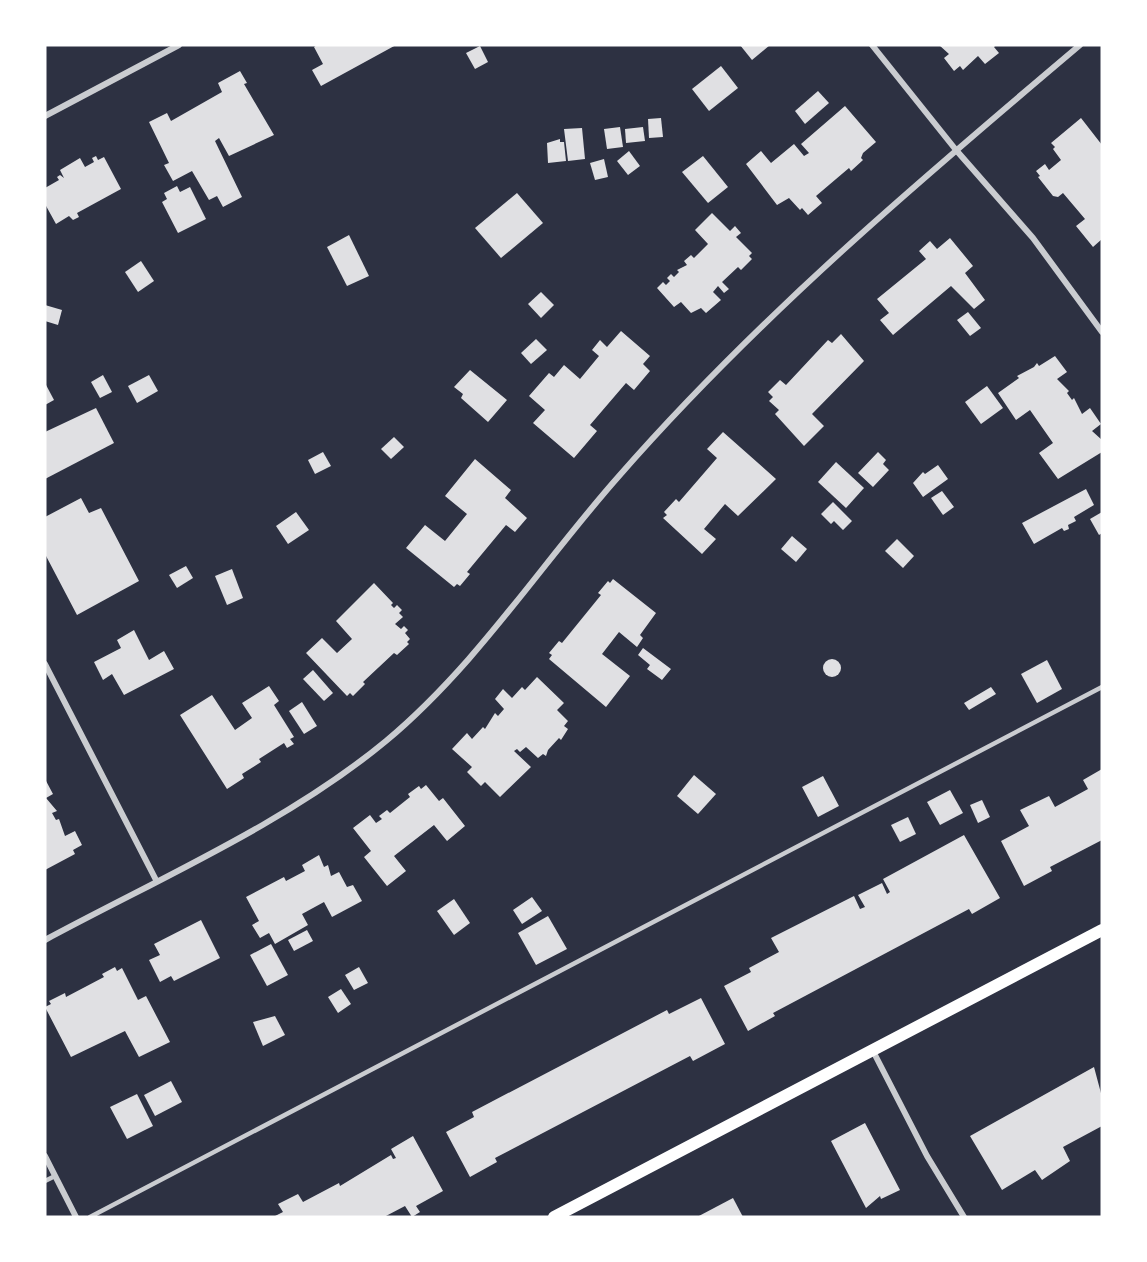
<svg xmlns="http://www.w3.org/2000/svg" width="1147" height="1262" font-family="'DejaVu Sans',sans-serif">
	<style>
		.building { fill: #e0e0e3 }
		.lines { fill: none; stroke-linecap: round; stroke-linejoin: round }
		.service { stroke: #caccd0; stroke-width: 4.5 }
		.minor { stroke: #caccd0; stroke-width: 6 }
		.secondary { stroke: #fff; stroke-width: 12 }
	</style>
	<rect width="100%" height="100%" fill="#2d3142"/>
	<g class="building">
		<path d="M317 45H396L321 86 312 70 323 64 314 47Z"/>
		<path d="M740 45H770L752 60Z"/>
		<path d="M939 45H996L994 47 999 53 985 64 978 56 963 70 960 66 954 71 944 58 949 54Z"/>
		<path d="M480 46 488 62 475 69 466 53Z"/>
		<path d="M721 66 738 88 709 111 692 89Z"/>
		<path d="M240 71 247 83 244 84 274 135 229 156 219 138 215 141 242 197 223 207 217 196 209 200 192 171 173 181 164 165 169 163 149 122 167 113 171 121 222 92 218 83Z"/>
		<path d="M818 91 829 103 805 124 795 111Z"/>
		<path d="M845 106 876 142 863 153 861 158 863 160 851 171 849 168 816 196 822 203 808 215 802 208 800 210 789 198 777 205 746 164 761 151 771 163 794 144 804 156 809 153 801 144Z"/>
		<path d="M661 118 663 137 649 138 648 119Z"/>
		<path d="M1081 118 1102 145V239L1093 247 1076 226 1085 219 1063 193 1058 197 1053 196 1038 177 1040 176 1036 171 1045 164 1049 170 1061 160 1053 149 1055 147 1051 143Z"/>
		<path d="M620 127 623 147 607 149 604 129Z"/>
		<path d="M643 127 645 141 626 143 625 129Z"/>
		<path d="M582 128 585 159 568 161 564 129Z"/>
		<path d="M560 139V142H564L566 161 548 163 547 143Z"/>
		<path d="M629 151 640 166 628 175 617 161Z"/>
		<path d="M96 156 98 160 104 157 121 189 77 213 79 217 73 220 69 216 56 224 45 204V188L59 180 57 177 60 175 64 178 60 170 80 158 85 167 94 162 92 158Z"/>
		<path d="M703 156 728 187 708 203 682 172Z"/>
		<path d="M604 159 608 177 595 180 590 163Z"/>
		<path d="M177 186 180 192 190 187 206 219 178 233 162 202 167 199 164 193Z"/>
		<path d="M517 193 543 223 501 258 475 228Z"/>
		<path d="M712 213 730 231 735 226 741 233 736 237 752 253 749 256 752 259 741 270 738 267 722 282 729 289 724 293 718 286 713 292 721 300 706 313 701 308 691 313 681 302 674 307 657 288 663 282 666 285 670 281 667 278 671 274 674 277 679 272 677 270 687 265 684 261 691 255 694 258 708 244 695 230Z"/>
		<path d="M349 235 369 276 347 286 327 247Z"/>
		<path d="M950 238 973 266 965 273 985 300 974 309 951 286 893 335 880 320 889 313 877 299 926 259 919 251 930 241 937 249Z"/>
		<path d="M141 261 154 281 138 292 125 272Z"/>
		<path d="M541 292 554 305 541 318 528 304Z"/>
		<path d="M45 305 62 310 58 325 45 321Z"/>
		<path d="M968 312 981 328 970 336 957 320Z"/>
		<path d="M621 331 650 356 643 364 650 371 634 390 626 383 590 425 597 431 574 458 533 423 545 410 529 396 549 373 554 377 564 365 580 379 599 356 592 350 600 340 607 347Z"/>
		<path d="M841 334 864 361 812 414 824 426 804 446 775 414 779 410 769 401 773 397 768 392 780 380 786 385 828 340 832 343Z"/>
		<path d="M536 339 547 350 531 364 521 353Z"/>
		<path d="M1055 356 1067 372 1057 379 1069 391 1067 393 1072 400 1074 398 1082 414 1090 408 1101 424 1092 431 1102 440V452L1058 479 1039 453 1053 443 1030 410 1016 420 998 393 1019 378 1017 376 1034 367 1037 363 1039 366Z"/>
		<path d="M470 370 507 400 488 422 461 398 463 394 454 387Z"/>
		<path d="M103 375 112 392 100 398 91 382Z"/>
		<path d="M149 375 158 391 137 403 128 386Z"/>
		<path d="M45 383 54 400 45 405Z"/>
		<path d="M987 386 1003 408 981 424 965 402Z"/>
		<path d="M96 408 114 443 45 479V432Z"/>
		<path d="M723 432 776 479 738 516 725 504 704 529 716 539 702 554 663 518 667 515 664 512 676 499 679 502 717 458 707 449Z"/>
		<path d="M394 437 404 447 391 459 381 449Z"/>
		<path d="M323 452 331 466 315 474 308 460Z"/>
		<path d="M878 452 886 460 883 464 889 470 873 487 858 473Z"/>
		<path d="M475 459 511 490 505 498 527 518 515 532 506 525 467 572 470 574 460 586 457 584 454 587 406 548 425 525 445 541 467 514 445 496Z"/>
		<path d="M836 462 864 488 846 508 818 482Z"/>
		<path d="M938 465 948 479 923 497 913 483 923 472 925 474Z"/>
		<path d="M1086 489 1094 505 1074 517 1076 521 1068 525 1069 529 1064 531 1062 528 1034 544 1022 523Z"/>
		<path d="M942 491 954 507 943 515 931 498Z"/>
		<path d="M81 498 89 513 101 508 139 581 77 615 45 554V517Z"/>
		<path d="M833 502 852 521 843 530 834 521 831 524 821 514Z"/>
		<path d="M296 512 309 530 288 544 276 526Z"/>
		<path d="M1102 512V533L1099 535 1090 519Z"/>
		<path d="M792 536 807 549 796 562 781 549Z"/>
		<path d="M897 539 914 556 903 568 885 551Z"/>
		<path d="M186 566 193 578 177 588 169 575Z"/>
		<path d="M232 569 243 598 227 605 215 576Z"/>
		<path d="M613 579 656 613 640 635 643 638 637 647 619 632 602 654 630 676 606 707 549 659 552 655 549 653 559 641 562 643 601 595 598 593 608 581 610 583Z"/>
		<path d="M374 583 393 603 391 605 394 608 397 605 402 610 399 613 403 617 395 624 401 629 404 626 408 630 405 633 410 639 407 642 409 644 397 655 394 653 363 682 365 684 353 696 350 693 347 696 306 653 322 638 337 653 352 639 336 621Z"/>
		<path d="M134 630 149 660 164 651 174 669 124 695 112 674 103 680 94 662 121 648 117 640Z"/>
		<path d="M643 648 671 669 662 680 647 669 650 665 638 655Z"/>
		<circle cx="832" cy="668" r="9"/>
		<path d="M1047 660 1062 689 1037 703 1021 674Z"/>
		<path d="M313 670 333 693 324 701 303 679Z"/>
		<path d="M537 677 564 703 557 710 568 721 564 726 568 729 561 740 559 738 548 750 546 756 543 754 538 758 526 747 520 752 517 749 514 751 531 767 500 797 485 782 481 786 467 772 472 767 452 749 467 733 472 739 483 727 485 729 495 713 498 716 504 709 495 699 503 689 512 698 522 687 525 690Z"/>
		<path d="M269 686 279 701 274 705 294 737 290 739 294 744 287 748 284 743 259 759 261 762 242 774 244 778 227 789 180 715 212 695 235 730 252 718 242 703Z"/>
		<path d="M991 687 996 694 969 710 964 703Z"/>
		<path d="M302 702 317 726 304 734 289 711Z"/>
		<path d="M1102 769V840L1050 867 1052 871 1024 886 1001 841 1029 826 1020 810 1049 796 1055 807 1088 789 1083 780Z"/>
		<path d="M694 775 716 794 698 814 677 796Z"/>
		<path d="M823 776 839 806 818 817 802 787Z"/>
		<path d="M45 779 53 794 46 798 57 811 52 813 56 820 59 819 65 836 75 831 82 845 73 850 75 854 45 870Z"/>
		<path d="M426 785 439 801 443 798 465 826 447 841 434 825 394 856 406 871 387 886 364 857 371 851 353 828 370 815 376 823 382 819 379 816 387 810 390 813 410 797 408 794 419 786 421 789Z"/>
		<path d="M950 790 963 813 940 825 927 802Z"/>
		<path d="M982 800 990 817 978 823 970 805Z"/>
		<path d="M908 817 916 834 900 842 891 825Z"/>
		<path d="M964 835 1000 898 972 914 969 909 773 1013 775 1016 748 1031 724 986 751 972 749 968 779 952 771 938 854 896 860 909 865 907 858 895 882 883 887 894 890 892 883 879Z"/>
		<path d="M319 855 324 867 328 865 331 876 339 872 347 887 353 885 362 901 332 917 324 902 302 914 308 925 275 944 269 933 260 938 252 925 259 921 246 897 284 877 286 881 305 871 302 865Z"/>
		<path d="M532 897 542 911 522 924 513 910Z"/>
		<path d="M454 899 470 923 454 935 437 911Z"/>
		<path d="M548 916 567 949 536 965 518 933Z"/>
		<path d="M201 920 220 958 174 981 171 976 160 982 149 960 160 955 154 944Z"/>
		<path d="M307 930 313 941 294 951 288 940Z"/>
		<path d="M271 944 288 975 267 986 250 955Z"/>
		<path d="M115 967 117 971 122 968 138 1000 146 996 170 1042 139 1057 125 1031 71 1057 45 1007 51 1004 49 1001 65 993 66 997 104 977 102 974Z"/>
		<path d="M359 967 368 983 354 990 345 975Z"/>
		<path d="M341 989 351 1004 338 1013 328 997Z"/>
		<path d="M701 998 725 1044 693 1061 690 1056 495 1158 497 1162 470 1177 446 1132 474 1117 472 1112 667 1010 669 1014Z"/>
		<path d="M275 1016 285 1035 263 1046 253 1022Z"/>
		<path d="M1094 1067 1102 1097V1126L1063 1147 1070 1161 1042 1180 1035 1170 1002 1190 970 1136Z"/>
		<path d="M171 1081 182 1102 155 1116 144 1095Z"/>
		<path d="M137 1094 153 1126 127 1139 110 1107Z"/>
		<path d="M865 1123 900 1190 881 1199 880 1196 866 1208 831 1141Z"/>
		<path d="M413 1136 443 1191 416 1206 420 1212 412 1217 405 1206 384 1217H273L283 1212 278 1204 298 1194 303 1202 339 1183 340 1186 391 1155 393 1159 396 1158 391 1149Z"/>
		<path d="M733 1198 743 1217H697Z"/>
	</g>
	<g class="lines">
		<g class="service">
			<path d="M45 1181 55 1176"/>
			<path d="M90 1217 1102 687"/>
		</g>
		<g class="minor">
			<path d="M872 45 956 150 1033 238 1102 332"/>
			<path d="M45 116 179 45"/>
			<path d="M45 664 156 880"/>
			<path d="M45 940C158 879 287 823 386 741 477 665 541 564 619 476 758 317 919 181 1080 45"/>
			<path d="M873 1051 927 1156 964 1217"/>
			<path d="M45 1156 76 1217"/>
		</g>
		<path class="secondary" d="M554 1217 1102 930"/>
	</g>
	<rect width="1147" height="1262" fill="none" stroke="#ffffff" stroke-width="93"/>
</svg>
